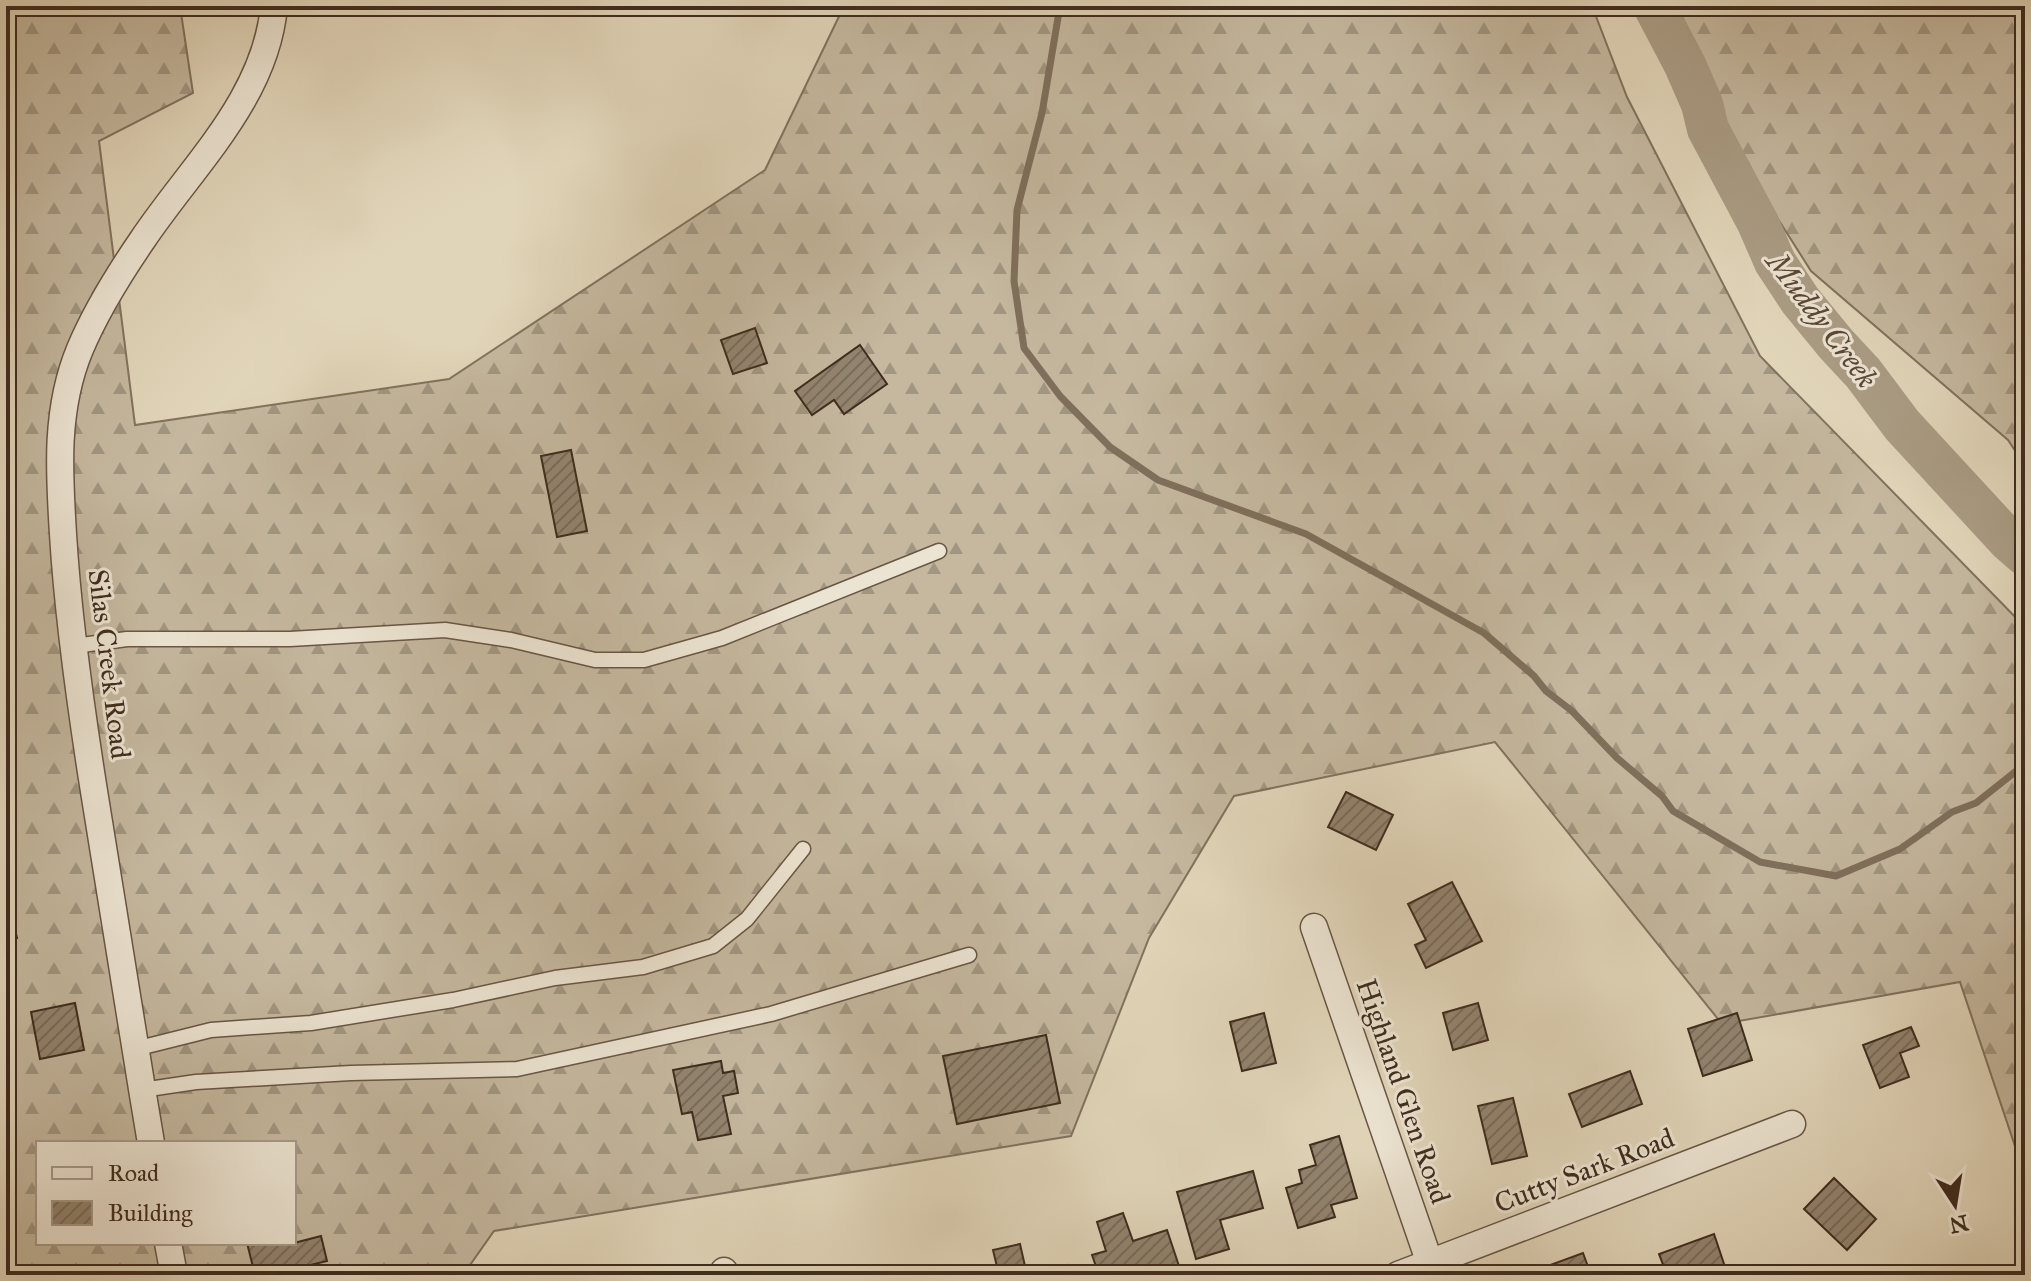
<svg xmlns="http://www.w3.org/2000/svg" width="2031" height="1281" font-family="'IM FELL Great Primer',serif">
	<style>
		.forest { fill: url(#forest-firs); stroke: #82725e; stroke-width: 2; fill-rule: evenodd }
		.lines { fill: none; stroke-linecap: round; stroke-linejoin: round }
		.stream { stroke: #7f6f5b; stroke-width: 7 }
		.river { stroke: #aa9c84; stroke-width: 42 }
		.building { fill: url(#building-hatch); stroke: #3f2c1e; stroke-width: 2 }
		.lane-casing { stroke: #685645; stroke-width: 17 }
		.street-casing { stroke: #685645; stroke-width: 29 }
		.lane { stroke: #ece4d2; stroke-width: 14 }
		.street { stroke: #ece4d2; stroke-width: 26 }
		.labels { text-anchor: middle; stroke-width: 6; stroke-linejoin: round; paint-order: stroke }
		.street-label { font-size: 28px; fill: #3f2c1e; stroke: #ece4d2 }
		.water-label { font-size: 30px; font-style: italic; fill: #5a4838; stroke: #ece4d2 }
	</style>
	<defs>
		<pattern id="forest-firs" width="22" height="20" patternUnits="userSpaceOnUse" patternTransform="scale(2)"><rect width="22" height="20" fill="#c5b89f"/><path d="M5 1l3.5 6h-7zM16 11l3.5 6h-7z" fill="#a19681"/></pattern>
		<pattern id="building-hatch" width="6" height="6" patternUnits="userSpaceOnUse" patternTransform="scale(2)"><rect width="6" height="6" fill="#93846f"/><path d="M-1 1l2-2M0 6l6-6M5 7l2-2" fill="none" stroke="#796c5b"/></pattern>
	</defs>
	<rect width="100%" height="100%" fill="#e1d5b9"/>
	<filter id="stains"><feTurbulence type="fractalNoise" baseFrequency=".0025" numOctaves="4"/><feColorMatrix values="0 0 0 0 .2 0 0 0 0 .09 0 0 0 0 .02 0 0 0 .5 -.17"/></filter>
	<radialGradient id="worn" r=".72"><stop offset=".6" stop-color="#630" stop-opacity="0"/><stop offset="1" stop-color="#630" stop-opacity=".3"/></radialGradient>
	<g class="forest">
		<path d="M6 6H180L193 93 99 141 135 425 449 379 765 170 844 6H1592L1627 97 1760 356 2025 627V1176L1960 982 1722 1024 1495 742 1234 796 1149 938 1071 1136 494 1231 463 1275H6ZM38 1143H294V1243H38Z"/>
		<path d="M1678 6H2025V466L2008 440 1811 271 1738 156Z"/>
	</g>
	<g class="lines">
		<path class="stream" d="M1060 6 1042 113 1017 210 1014 281 1024 348 1060 396 1110 447 1158 480 1306 534 1484 633 1534 676 1546 691 1572 711 1617 758 1662 796 1673 811 1760 862 1836 876 1900 849 1952 812 1976 803 2025 764"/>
		<path class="river" d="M1654 6 1685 65 1702 104 1708 129 1758 223 1775 262 1800 300 1836 344 1863 373 1902 425 2009 541 2025 555"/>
	</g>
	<g class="building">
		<path d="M755 328 767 363 733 374 721 340Z"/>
		<path d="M860 345 887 384 844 414 834 400 812 415 795 391Z"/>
		<path d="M571 450 587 531 557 537 541 456Z"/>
		<path d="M1346 792 1393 815 1376 850 1328 827Z"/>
		<path d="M1452 882 1482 941 1426 968 1415 945 1426 940 1408 904Z"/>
		<path d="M6 893 17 938 6 940Z"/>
		<path d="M75 1003 84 1050 40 1059 31 1012Z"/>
		<path d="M1478 1003 1488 1040 1453 1050 1443 1013Z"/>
		<path d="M1264 1013 1276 1063 1242 1071 1230 1022Z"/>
		<path d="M1737 1013 1752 1060 1703 1076 1688 1029Z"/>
		<path d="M1911 1027 1919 1046 1900 1053 1909 1077 1880 1088 1863 1045Z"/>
		<path d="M1046 1035 1060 1103 957 1124 943 1056Z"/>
		<path d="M721 1061 723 1073 734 1071 738 1093 723 1096 731 1134 698 1140 692 1112 682 1114 673 1070Z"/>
		<path d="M1630 1071 1642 1104 1582 1127 1569 1094Z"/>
		<path d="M1513 1098 1527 1156 1492 1164 1478 1106Z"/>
		<path d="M1339 1136 1357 1198 1331 1205 1335 1217 1298 1228 1286 1188 1302 1183 1299 1170 1316 1165 1310 1145Z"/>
		<path d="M1253 1171 1263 1208 1220 1220 1229 1249 1196 1259 1177 1192Z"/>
		<path d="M1834 1178 1876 1219 1847 1250 1804 1209Z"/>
		<path d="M1123 1213 1133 1241 1167 1230 1179 1266 1150 1275H1099L1092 1255 1106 1251 1097 1222Z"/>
		<path d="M1714 1234 1725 1267 1705 1275H1667L1659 1254Z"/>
		<path d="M321 1236 327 1261 269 1275H255L247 1243H294Z"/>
		<path d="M1020 1244 1027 1275H999L993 1250Z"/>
		<path d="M1583 1253 1591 1275H1523Z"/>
		<path d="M1068 1265 1070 1275H1028Z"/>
		<path d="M644 1268 646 1275H605Z"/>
		<path d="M916 1269 917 1275H886V1274Z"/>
	</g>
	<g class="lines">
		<defs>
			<g id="lane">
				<path d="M74 646 127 639H290L445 630 511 640 595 660H644L722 638 939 551"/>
				<path d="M135 1049 211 1030 311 1023 453 1000 555 978 643 967 713 946 747 919 803 849"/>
				<path d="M142 1090 196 1082 351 1073 517 1069 771 1014 969 955"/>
			</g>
			<g id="street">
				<path d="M1314 927 1434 1275"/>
				<path d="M151 1143C131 1024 112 905 93 785 80 702 68 618 63 534 59 471 55 409 80 349 96 311 119 274 143 239 192 166 266 98 274 6"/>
				<path d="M168 1243 174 1275"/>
				<path d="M724 1271V1275"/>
				<path d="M1398 1275 1792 1124"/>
			</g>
		</defs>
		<use href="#lane" class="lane-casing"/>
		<use href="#street" class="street-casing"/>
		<use href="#lane" class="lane"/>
		<use href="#street" class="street"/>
	</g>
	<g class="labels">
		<g class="street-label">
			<text transform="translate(110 664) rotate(83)" y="10">Silas Creek Road</text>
			<text transform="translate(1404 1091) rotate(71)" y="10">Highland Glen Road</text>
			<text transform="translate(1584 1170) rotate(-21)" y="10">Cutty Sark Road</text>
		</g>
		<g class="water-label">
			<text transform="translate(1822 320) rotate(53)" y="10">Muddy Creek</text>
		</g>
	</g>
	<rect width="2031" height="1281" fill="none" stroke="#e1d5b9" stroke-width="32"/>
	<rect x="8" y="8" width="2015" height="1265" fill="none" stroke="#3f2c1e" stroke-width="4"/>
	<rect x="16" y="16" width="1999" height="1249" fill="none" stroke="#3f2c1e" stroke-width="2"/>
	<rect x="36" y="1141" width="260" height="104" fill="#ece4d2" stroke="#a79a8a" stroke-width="2"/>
	<rect x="52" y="1167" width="40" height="12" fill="#ece4d2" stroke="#a79a8a" stroke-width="2"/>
	<text x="108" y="1181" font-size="24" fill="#3f2c1e">Road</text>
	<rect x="52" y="1201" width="40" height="24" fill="url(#building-hatch)" stroke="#a79a8a" stroke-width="2"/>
	<text x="108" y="1221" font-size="24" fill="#3f2c1e">Building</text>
	<g transform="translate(1955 1205) rotate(168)" stroke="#ece4d2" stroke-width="6" paint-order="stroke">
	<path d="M0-6L14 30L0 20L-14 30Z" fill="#3f2c1e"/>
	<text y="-12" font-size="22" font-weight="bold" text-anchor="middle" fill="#3f2c1e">N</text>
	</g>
	<rect width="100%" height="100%" filter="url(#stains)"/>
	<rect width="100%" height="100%" fill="url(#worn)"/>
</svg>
